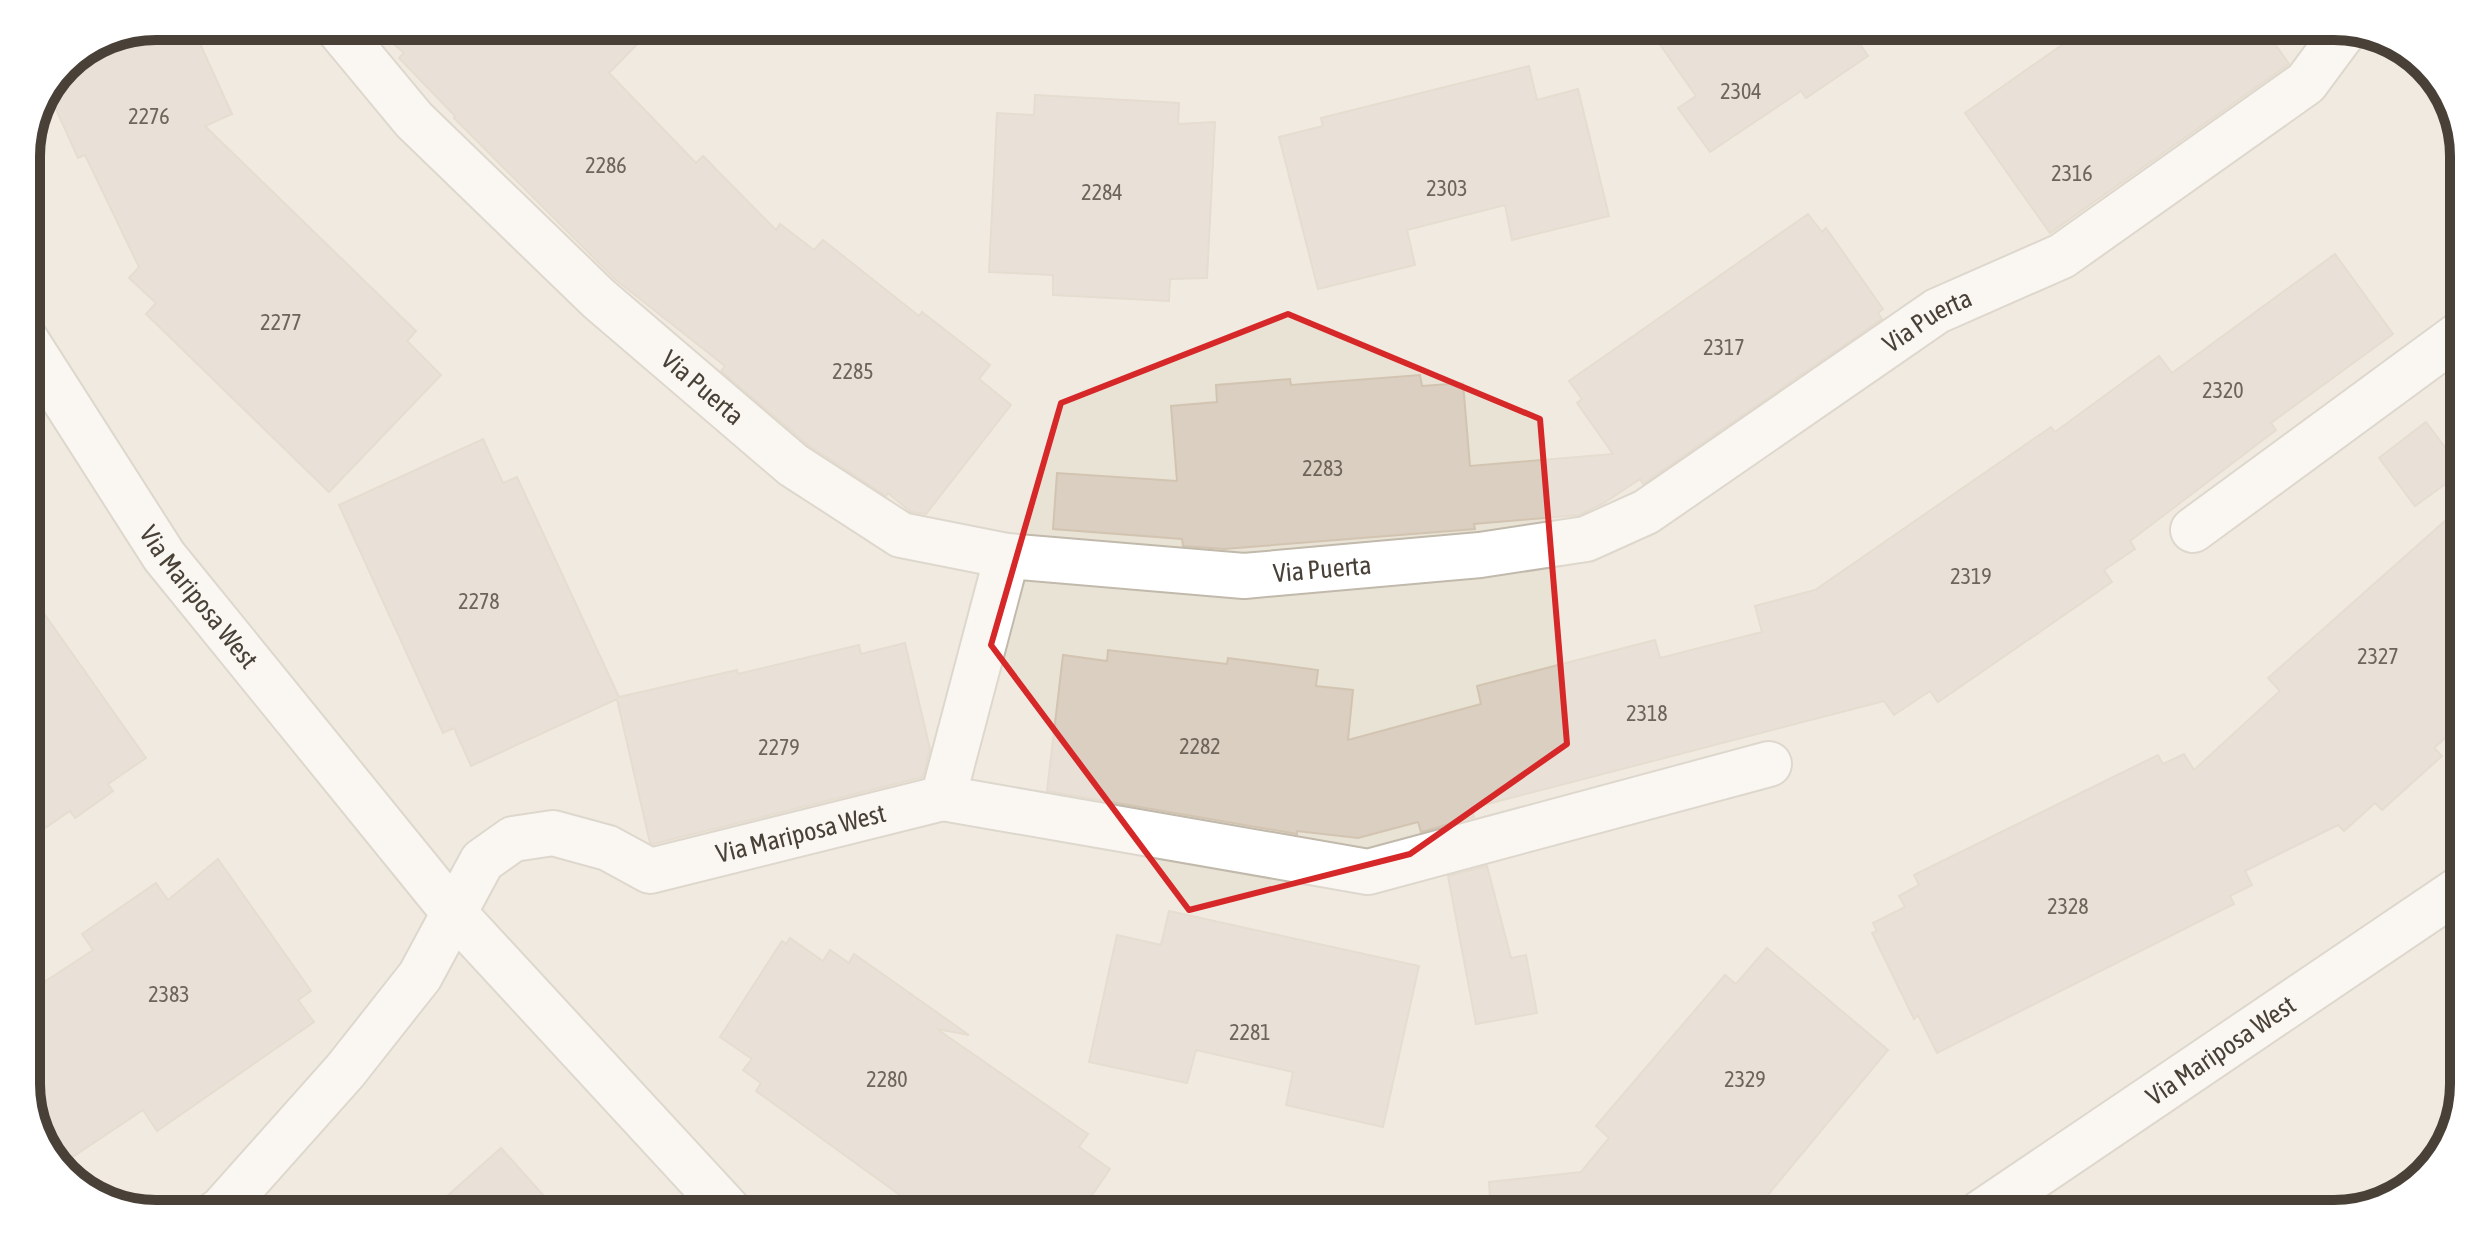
<svg xmlns="http://www.w3.org/2000/svg" width="2490" height="1240" font-family="'Asap Condensed',sans-serif">
	<style>
		.residential { fill: #e9e3d6 }
		.building { fill: #dacfc1; stroke: #d2c4b0; stroke-width: 2 }
		.lines { fill: none; stroke-linecap: round; stroke-linejoin: round }
		.minor-casing { stroke: #c1b9ab; stroke-width: 48 }
		.minor { stroke: #fff; stroke-width: 44 }
		.marked { fill: none; stroke: #d62828; stroke-width: 6; stroke-linejoin: round }
		.labels { text-anchor: middle; stroke-width: 7; stroke-linejoin: round; paint-order: stroke }
		.number-label { font-size: 22px; fill: #6d645a }
		.street-label { font-size: 26px; fill: #494137; stroke: #fff }
		.rim { fill: none; stroke: #494137; stroke-width: 10 }
	</style>
	<rect width="100%" height="100%" fill="#f5f1e9"/>
	<path class="residential" d="M156 26H2334L2391 39 2442 83 2464 148V1084L2451 1141 2406 1192 2334 1214H156L99 1201 48 1157 26 1093V148L64 64Z"/>
	<g class="building">
		<path d="M156 26H192L232 114 205 126 416 331 407 341 441 375 329 492 146 314 156 303 129 278 139 267 85 155 78 158 50 96 64 64Z"/>
		<path d="M373 26H564L580 43 600 26H655L609 73 696 163 703 156 776 230 780 224 814 250 823 240 919 316 922 312 990 365 979 379 1011 405 926 514 911 512 888 493 886 496 808 445 721 371 725 366 616 280 454 118 455 116 399 58 404 53Z"/>
		<path d="M1647 26H1848L1868 56 1806 98 1801 91 1710 152 1678 108 1696 96Z"/>
		<path d="M2089 26H2262L2289 64 2050 233 1965 113Z"/>
		<path d="M1529 66 1537 100 1578 89 1609 216 1512 240 1505 205 1407 230 1415 265 1318 289 1279 137 1323 126 1321 118Z"/>
		<path d="M1035 95 1179 103 1178 124 1215 122 1207 278 1170 279 1169 301 1053 295V275L989 272 997 113 1034 115Z"/>
		<path d="M1808 214 1822 232 1826 228 1883 309 1878 313 1882 319 1643 484 1640 479 1604 503 1579 515 1474 524 1475 529 1224 549 1183 546 1182 539 1053 529 1057 473 1177 481 1171 406 1217 402 1216 385 1290 379 1291 385 1420 375 1422 386 1463 383 1470 466 1613 454 1577 403 1582 399 1569 381Z"/>
		<path d="M2335 254 2393 334 2271 423 2276 430 2130 541 2135 549 2104 570 2112 582 1938 702 1930 691 1894 715 1884 701 1472 808 1474 817 1421 832 1418 822 1358 838 1297 831V834L1047 791 1063 655 1107 661 1108 650 1227 664 1228 658 1318 670 1316 686 1353 690 1348 740 1481 704 1477 686 1655 640 1660 658 1762 632 1755 606 1815 590 2051 427 2055 432 2159 356 2172 373Z"/>
		<path d="M2426 422 2463 471 2415 506 2379 458Z"/>
		<path d="M483 439 503 483 517 477 619 697 737 670 738 674 859 645 861 654 905 643 930 749 923 777 653 844 650 843 617 699 471 766 454 728 443 733 339 505Z"/>
		<path d="M2464 504V721L2434 748 2442 756 2382 810 2375 803 2344 831 2338 825 2245 871 2252 885 2230 896 2234 904 1937 1053 1918 1015 1914 1019 1872 933 1877 931 1873 923 1905 907 1899 896 1919 885 1914 875 2158 755 2163 764 2184 754 2194 770 2280 691 2268 678Z"/>
		<path d="M26 588 146 758 108 784 113 791 75 818 70 811 26 841Z"/>
		<path d="M218 859 311 991 298 1000 314 1022 157 1131 143 1110 59 1166 48 1157 26 1093V994L93 950 82 934 156 883 168 900Z"/>
		<path d="M1487 866 1511 958 1526 955 1537 1013 1476 1024 1448 876Z"/>
		<path d="M1169 911 1419 966 1383 1127 1286 1105 1293 1072 1196 1050 1187 1083 1089 1062 1117 935 1161 945Z"/>
		<path d="M790 938 823 961 830 950 849 963 854 954 969 1035 937 1029 1088 1134 1079 1147 1110 1169 1079 1214H926L756 1091 761 1083 743 1070 752 1059 720 1037 782 941 786 944Z"/>
		<path d="M1767 948 1888 1050 1752 1214H1491L1489 1182 1581 1172 1609 1138 1596 1126 1725 975 1736 984Z"/>
		<path d="M501 1148 560 1214H427Z"/>
	</g>
	<g class="lines">
		<defs>
			<g id="minor">
				<path id="s1" d="M336 26 414 120 599 299 793 465 901 535 1007 556 1244 576 1480 555 1586 539 1646 512 1937 311 2062 256 2306 83 2346 29"/>
				<path id="s2" d="M26 340 164 556 454 913 732 1214"/>
				<path d="M2193 530 2464 331"/>
				<path d="M943 798 1368 872 1769 764"/>
				<path id="s3" d="M215 1214 222 1209 345 1071 420 976 482 861 513 839 553 833 608 848 650 871 943 798 1007 556"/>
				<path id="s4" d="M1979 1214 2464 886"/>
			</g>
		</defs>
		<use href="#minor" class="minor-casing"/>
		<use href="#minor" class="minor"/>
	</g>
	<path d="M0 0H2490V1240H0ZM1288 314 1540 419 1567 744 1410 854 1189 910 991 645 1061 403Z" fill="#f5f1e9" fill-opacity=".55" fill-rule="evenodd"/>
	<path class="marked" d="M1288 314 1540 419 1567 744 1410 854 1189 910 991 645 1061 403Z"/>
	<g class="labels">
		<g class="number-label">
			<text x="1741" y="99">2304</text>
			<text x="149" y="124">2276</text>
			<text x="606" y="173">2286</text>
			<text x="2072" y="181">2316</text>
			<text x="1447" y="196">2303</text>
			<text x="1102" y="200">2284</text>
			<text x="281" y="330">2277</text>
			<text x="1724" y="355">2317</text>
			<text x="853" y="379">2285</text>
			<text x="2223" y="398">2320</text>
			<text x="1323" y="476">2283</text>
			<text x="1971" y="584">2319</text>
			<text x="479" y="609">2278</text>
			<text x="2378" y="664">2327</text>
			<text x="1647" y="721">2318</text>
			<text x="1200" y="754">2282</text>
			<text x="779" y="755">2279</text>
			<text x="2068" y="914">2328</text>
			<text x="169" y="1002">2383</text>
			<text x="1250" y="1040">2281</text>
			<text x="887" y="1087">2280</text>
			<text x="1745" y="1087">2329</text>
		</g>
		<g class="street-label">
			<text dy="9" stroke="none"><textPath href="#s1" startOffset="1860">Via Puerta</textPath></text>
			<text dy="9" stroke="none"><textPath href="#s1" startOffset="516">Via Puerta</textPath></text>
			<text dy="9" stroke="none"><textPath href="#s1" startOffset="1188">Via Puerta</textPath></text>
			<text dy="9" stroke="none"><textPath href="#s2" startOffset="310">Via Mariposa West</textPath></text>
			<text dy="9" stroke="none"><textPath href="#s3" startOffset="784">Via Mariposa West</textPath></text>
			<text dy="9" stroke="none"><textPath href="#s4" startOffset="292">Via Mariposa West</textPath></text>
		</g>
	</g>
	<path d="M0 0H2490V1240H0ZM156 40H2334A116 116 0 0 1 2450 156V1084A116 116 0 0 1 2334 1200H156A116 116 0 0 1 40 1084V156A116 116 0 0 1 156 40Z" fill="#fff" fill-rule="evenodd"/>
	<path class="rim" d="M156 40H2334A116 116 0 0 1 2450 156V1084A116 116 0 0 1 2334 1200H156A116 116 0 0 1 40 1084V156A116 116 0 0 1 156 40Z"/>
</svg>
